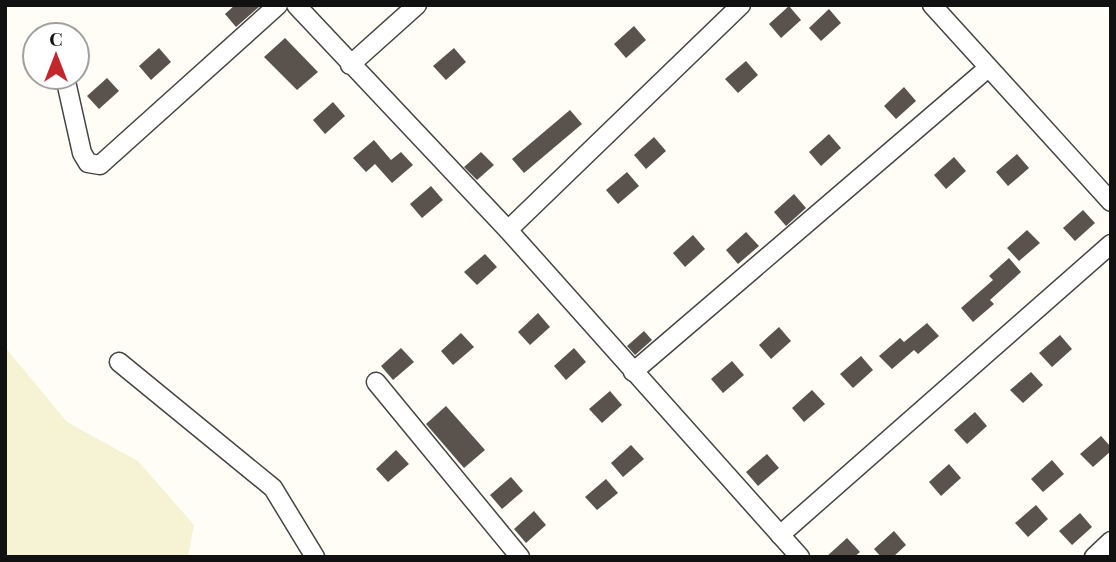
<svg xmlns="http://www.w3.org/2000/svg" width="1116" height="562" font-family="'Playfair Display',serif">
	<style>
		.farmland { fill: #f6f3d4 }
		.building { fill: #5a524d }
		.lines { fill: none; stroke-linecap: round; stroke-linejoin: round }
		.minor-casing { stroke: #444; stroke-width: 21 }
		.minor { stroke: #fff; stroke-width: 18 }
	</style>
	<rect width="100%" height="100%" fill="#fffdf5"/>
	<path class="farmland" d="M5 347 67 422 138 461 194 525 188 557H5Z"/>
	<g class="building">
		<path d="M235 5H261L236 27 225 14Z"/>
		<path d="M789 6 801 20 781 38 769 24Z"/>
		<path d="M829 9 841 23 821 41 809 28Z"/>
		<path d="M634 26 646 40 626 58 614 44Z"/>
		<path d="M285 38 318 72 297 90 264 57Z"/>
		<path d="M159 48 171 62 151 80 139 66Z"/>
		<path d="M454 48 466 62 446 80 433 66Z"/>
		<path d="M746 61 758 75 738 93 725 79Z"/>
		<path d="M107 78 119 91 99 109 87 96Z"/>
		<path d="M904 87 916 101 896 119 884 106Z"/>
		<path d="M333 102 345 116 325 134 313 120Z"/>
		<path d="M570 110 582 124 524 173 512 159Z"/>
		<path d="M829 134 841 148 821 166 809 152Z"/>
		<path d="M654 137 666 151 646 169 634 155Z"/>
		<path d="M374 140 391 160 401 152 413 165 392 183 375 164 366 172 353 158Z"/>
		<path d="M481 152 494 165 477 180 464 167Z"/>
		<path d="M1017 154 1029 168 1008 186 996 172Z"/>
		<path d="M954 157 966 171 946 189 934 175Z"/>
		<path d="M627 172 639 186 618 204 606 190Z"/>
		<path d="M431 186 443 200 422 218 410 204Z"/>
		<path d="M794 194 806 208 786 226 774 212Z"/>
		<path d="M1083 210 1095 223 1075 241 1063 228Z"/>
		<path d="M1027 230 1040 243 1019 261 1007 248Z"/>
		<path d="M746 232 759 246 738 264 726 250Z"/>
		<path d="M693 235 705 249 685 267 673 253Z"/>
		<path d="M485 254 497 267 477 285 464 272Z"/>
		<path d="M1009 258 1021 272 990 300 994 304 973 322 961 308 993 280 989 276Z"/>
		<path d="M538 313 550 327 530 345 518 332Z"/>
		<path d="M927 323 939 336 918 354 914 350 892 369 879 356 900 338 904 342Z"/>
		<path d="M779 327 791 341 771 359 759 345Z"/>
		<path d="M644 331 652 340 635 355 627 346Z"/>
		<path d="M461 333 474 347 453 365 441 351Z"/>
		<path d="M1060 335 1072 349 1052 367 1039 353Z"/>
		<path d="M401 348 414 362 393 380 381 366Z"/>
		<path d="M574 348 586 362 566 380 554 366Z"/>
		<path d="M861 356 873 370 853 388 840 374Z"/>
		<path d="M732 361 744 375 723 393 711 379Z"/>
		<path d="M1031 372 1043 385 1023 403 1010 390Z"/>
		<path d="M812 390 825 404 804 422 792 408Z"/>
		<path d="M610 391 622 405 602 423 589 409Z"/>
		<path d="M446 406 485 450 464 468 426 424Z"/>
		<path d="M975 412 987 426 967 444 954 430Z"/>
		<path d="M1101 436 1111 447V451L1093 467 1080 454Z"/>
		<path d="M631 445 644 459 623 477 611 463Z"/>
		<path d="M396 450 409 464 388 482 376 469Z"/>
		<path d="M767 454 779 468 758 486 746 472Z"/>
		<path d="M1052 460 1064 474 1043 492 1031 479Z"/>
		<path d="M949 464 961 478 941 496 929 482Z"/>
		<path d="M511 477 523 491 502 509 490 495Z"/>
		<path d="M606 479 618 493 597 510 585 497Z"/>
		<path d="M1036 505 1048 519 1028 537 1015 523Z"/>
		<path d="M534 511 546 525 526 543 514 529Z"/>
		<path d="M1080 513 1092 527 1072 545 1059 531Z"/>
		<path d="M894 531 906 545 893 557H881L874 549Z"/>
		<path d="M847 538 860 552 854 557H826Z"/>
	</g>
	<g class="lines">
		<defs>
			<g id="minor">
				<path d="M296 5 508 230 800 557"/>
				<path d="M932 5 1111 202"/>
				<path d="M350 65 417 5"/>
				<path d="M65 77 82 153 88 163 100 165 278 5"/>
				<path d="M508 230 741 5"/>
				<path d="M119 362 273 488 315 557"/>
				<path d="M633 372 988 68"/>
				<path d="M376 382 520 557"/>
				<path d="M780 535 1111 244"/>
				<path d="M1094 557 1111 541"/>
			</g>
		</defs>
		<use href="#minor" class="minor-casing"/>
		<use href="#minor" class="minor"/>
	</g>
	<rect width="1116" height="562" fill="none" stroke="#111111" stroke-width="14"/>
	<g transform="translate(56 56)"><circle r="33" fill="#ffffff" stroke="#a0a0a0" stroke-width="2"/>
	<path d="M0-5L12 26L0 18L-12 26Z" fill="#c4262e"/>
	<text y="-10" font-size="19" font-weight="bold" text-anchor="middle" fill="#111111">С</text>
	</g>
</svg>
